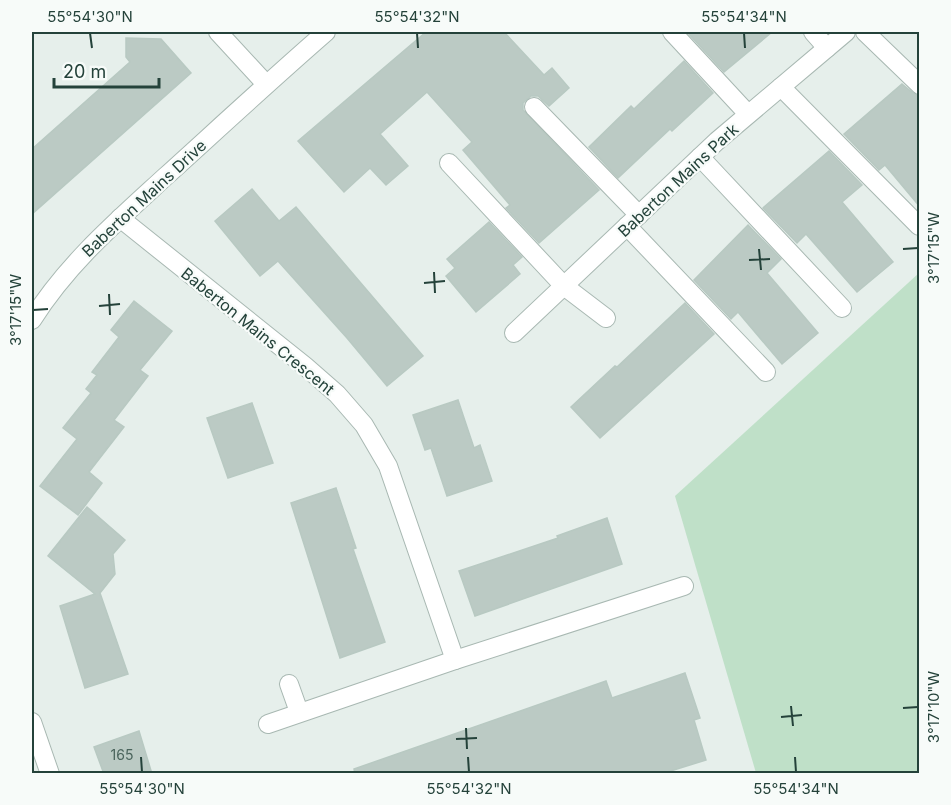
<svg xmlns="http://www.w3.org/2000/svg" width="951" height="805" font-family="Inter,sans-serif">
	<style>
		.green { fill: #bfe0c8 }
		.building { fill: #bbcac4; stroke: #b8c9c2; stroke-width: 1.5 }
		.lines { fill: none; stroke-linecap: round; stroke-linejoin: round }
		.minor-casing { stroke: #a8b8b2; stroke-width: 20 }
		.minor { stroke: #fff; stroke-width: 18 }
		.ticks { fill: none; stroke: #24423a; stroke-width: 2 }
		.labels { text-anchor: middle; stroke-width: 4.5; stroke-linejoin: round; paint-order: stroke }
		.number-label { font-size: 14px; fill: #4a645c }
		.street-label { font-size: 16px; fill: #24423a; stroke: #f7fbf9 }
		.neatline { fill: none; stroke: #24423a; stroke-width: 2 }
		.ticks-label { font-size: 15px; text-anchor: middle; fill: #24423a }
	</style>
	<rect width="100%" height="100%" fill="#e6efeb"/>
	<path class="green" d="M919 273V773H756L675 496Z"/>
	<g class="building">
		<path d="M426 32H504L544 75 552 68 569 88 549 106 538 96H531L523 103V110L599 190 539 243 506 208 510 205 463 150 472 142 427 92 380 134 408 166 386 185 370 168 344 192 298 141Z"/>
		<path d="M687 32H772L724 72Z"/>
		<path d="M126 38 161 39 191 73 32 214V149L130 62 126 57Z"/>
		<path d="M684 61 713 93 672 131 670 129 618 178 589 147 631 106 634 109Z"/>
		<path d="M902 84 913 93 920 96V207L885 165 879 170 844 134Z"/>
		<path d="M829 151 862 185 842 202 893 262 857 292 806 234 797 243 763 208Z"/>
		<path d="M252 189 279 221 296 207 423 356 387 386 347 338 278 261 260 276 215 221Z"/>
		<path d="M489 222 522 257 513 265 520 274 476 312 446 276 455 268 447 259Z"/>
		<path d="M748 225 781 259 767 273 818 333 782 364 738 312 731 319 694 280Z"/>
		<path d="M134 301 172 331 140 370 148 376 114 420 124 427 89 472 102 483 78 515 40 486 77 439 63 428 91 393 86 389 97 375 92 372 119 337 111 330Z"/>
		<path d="M685 303 714 334 600 438 571 407 615 366 617 367Z"/>
		<path d="M458 400 474 448 480 445 492 481 447 496 431 448 425 450 413 415Z"/>
		<path d="M252 403 273 463 228 478 207 418Z"/>
		<path d="M336 488 356 548 353 549 385 642 340 658 291 503Z"/>
		<path d="M87 507 125 540 113 554 115 574 100 593 128 674 85 688 60 606 95 594 48 556Z"/>
		<path d="M607 518 622 564 475 616 459 571 558 538 557 536Z"/>
		<path d="M685 673 700 718 694 720 706 760 661 774H355L354 769 606 681 612 698Z"/>
		<path d="M139 731 152 774H104L94 747Z"/>
	</g>
	<g class="lines">
		<defs>
			<g id="minor">
				<path d="M218 32 266 84"/>
				<path d="M672 32 748 114"/>
				<path d="M813 32 827 48"/>
				<path d="M865 32 920 85"/>
				<path d="M781 87 919 226"/>
				<path d="M534 107 639 215"/>
				<path d="M700 157 842 308"/>
				<path d="M449 163 564 286 606 318"/>
				<path d="M120 218 305 366 337 394 364 425 388 466 455 660"/>
				<path d="M627 226 766 372"/>
				<path d="M32 320C67 264 117 221 166 176 219 128 272 79 326 32"/>
				<path d="M514 333 717 141 846 32"/>
				<path d="M289 684 299 712"/>
				<path d="M32 722 50 774"/>
				<path d="M268 724 455 660 684 586"/>
			</g>
		</defs>
		<use href="#minor" class="minor-casing"/>
		<use href="#minor" class="minor"/>
	</g>
	<path class="ticks" d="M90 33 92 48M417 33 418 48M744 33 745 48M759 249 761 270M903 249 918 248M749 260 770 259M434 272 435 293M424 283 445 281M109 294 110 315M99 306 120 304M33 310 48 309M791 706 793 726M903 708 918 707M781 717 802 715M466 728 467 749M456 739 477 738M141 757 142 772M468 757 469 772M795 757 796 772"/>
	<g class="labels">
		<g class="number-label">
			<text x="122" y="760">165</text>
		</g>
		<g class="street-label">
			<text transform="translate(678 180) rotate(-43)" y="6">Baberton Mains Park</text>
			<text transform="translate(144 198) rotate(-43)" y="6">Baberton Mains Drive</text>
			<text transform="translate(258 331) rotate(39)" y="6">Baberton Mains Crescent</text>
		</g>
	</g>
	<rect width="951" height="805" fill="none" stroke="#f7fbf9" stroke-width="66"/>
	<path d="M54 78v9h105v-9" fill="none" stroke="#24423a" stroke-width="3"/>
	<text x="63" y="78" font-size="18" fill="#24423a" stroke="#f7fbf9" stroke-width="4.5" paint-order="stroke">20 m</text>
	<rect x="33" y="33" width="885" height="739" class="neatline"/>
	<g class="ticks-label">
		<text x="90" y="22">55°54'30"N</text>
		<text x="417" y="22">55°54'32"N</text>
		<text x="744" y="22">55°54'34"N</text>
		<text transform="translate(934 248) rotate(-90)" y="5">3°17'15"W</text>
		<text transform="translate(16 310) rotate(-90)" y="5">3°17'15"W</text>
		<text transform="translate(934 707) rotate(-90)" y="5">3°17'10"W</text>
		<text x="142" y="794">55°54'30"N</text>
		<text x="469" y="794">55°54'32"N</text>
		<text x="796" y="794">55°54'34"N</text>
	</g>
</svg>
